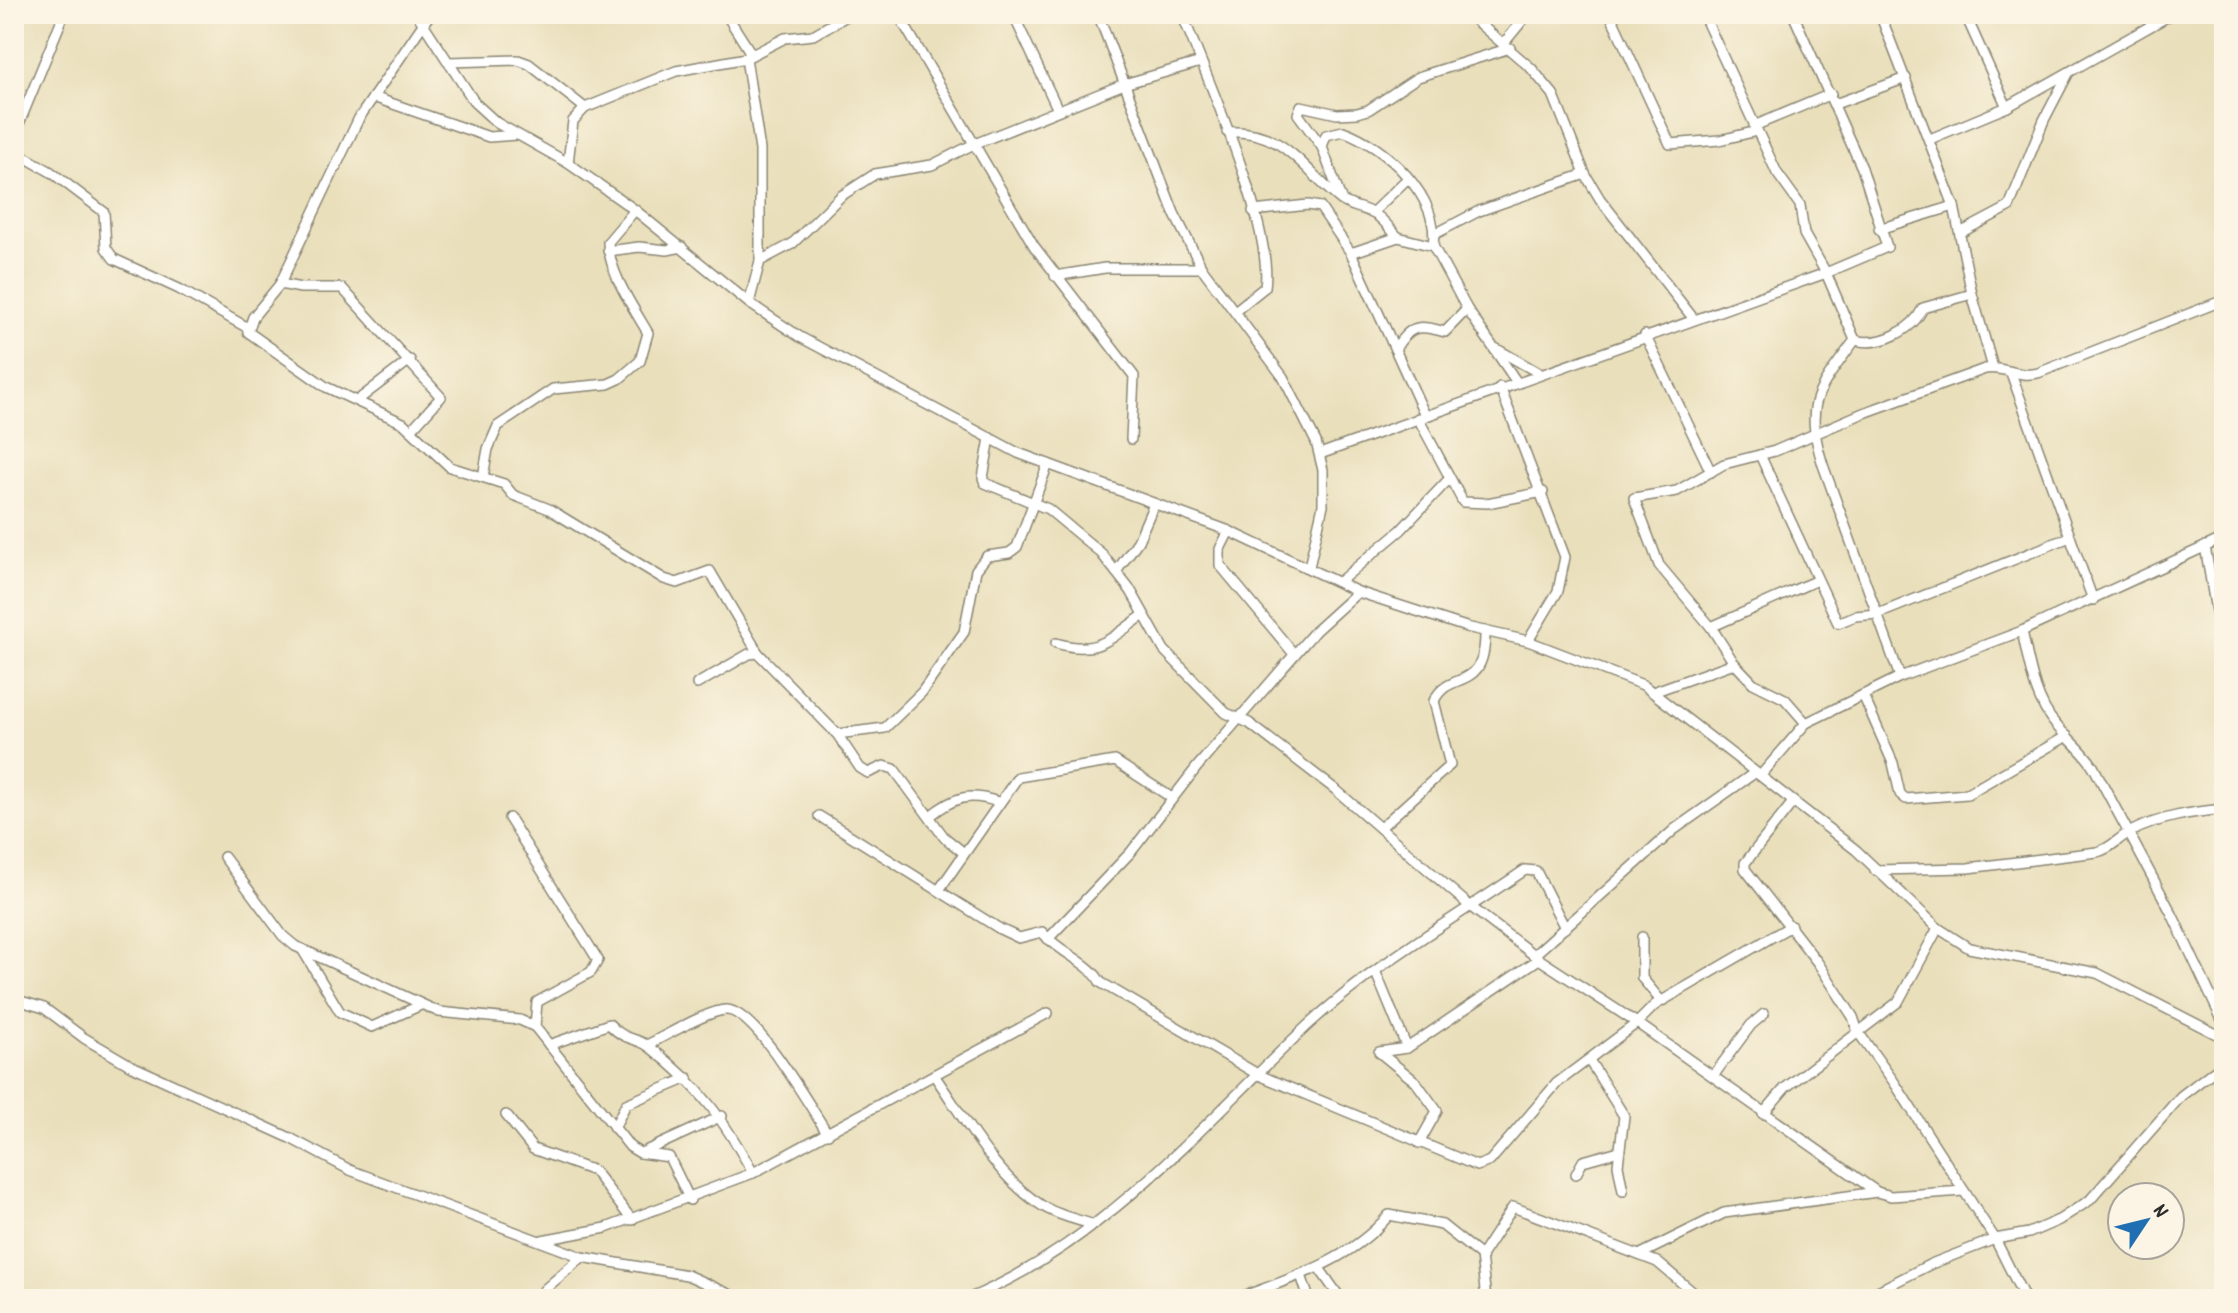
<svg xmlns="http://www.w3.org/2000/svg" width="2238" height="1313" font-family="Dekko,sans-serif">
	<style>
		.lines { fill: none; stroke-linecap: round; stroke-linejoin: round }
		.minor-casing { stroke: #8a8573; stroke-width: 12 }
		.minor { stroke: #fff; stroke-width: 9 }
	</style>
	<rect width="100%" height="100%" fill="#fcf5e5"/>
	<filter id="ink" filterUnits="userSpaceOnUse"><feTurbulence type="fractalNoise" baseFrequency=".0125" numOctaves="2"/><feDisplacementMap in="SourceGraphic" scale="16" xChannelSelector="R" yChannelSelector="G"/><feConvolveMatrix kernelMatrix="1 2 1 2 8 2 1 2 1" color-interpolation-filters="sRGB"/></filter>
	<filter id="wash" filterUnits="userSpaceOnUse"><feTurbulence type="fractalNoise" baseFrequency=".006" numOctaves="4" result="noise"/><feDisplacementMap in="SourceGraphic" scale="32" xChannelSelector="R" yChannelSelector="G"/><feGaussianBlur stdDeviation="1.8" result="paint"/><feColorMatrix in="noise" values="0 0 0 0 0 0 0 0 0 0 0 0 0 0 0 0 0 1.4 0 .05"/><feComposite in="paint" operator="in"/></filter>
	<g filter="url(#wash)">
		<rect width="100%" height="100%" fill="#e9dfbb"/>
	</g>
	<g filter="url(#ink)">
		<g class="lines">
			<defs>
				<g id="minor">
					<path d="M417 14 475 103 497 123 568 163 635 210 749 303 800 337 1018 453 1229 531 1358 592 1466 627 1528 641 1643 685 1856 850 1938 928 1969 948 2097 973 2224 1038"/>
					<path d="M430 14 359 118 280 284 253 317 248 332 326 387 403 423 450 467 504 484 513 495 549 509 664 579 677 583 710 571 758 653"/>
					<path d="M726 14 752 55"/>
					<path d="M898 14 1034 246 1134 376 1131 439"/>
					<path d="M1013 14 1058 110"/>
					<path d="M1098 14 1174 213 1202 268 1283 377 1316 442 1323 470V505L1309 567"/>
					<path d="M1182 14C1206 75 1274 228 1265 287L1235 311"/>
					<path d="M1468 14 1531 68 1553 94 1585 174 1600 199 1693 318"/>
					<path d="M1610 14 1670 144 1720 140 1757 131"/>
					<path d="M1703 14 1777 173 1800 205 1804 234 1826 273 1855 340"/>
					<path d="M1965 14 2007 107"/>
					<path d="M1504 43 1528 14"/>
					<path d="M746 58 760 150V261L749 303"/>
					<path d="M448 62 518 60 529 64 585 108"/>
					<path d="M373 97 489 137 517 135"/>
					<path d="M1835 104 1906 78"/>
					<path d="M1754 126 1831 94"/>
					<path d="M1227 132C1285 129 1301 168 1341 200 1351 207 1365 208 1376 215 1384 220 1391 230 1398 237"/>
					<path d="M14 136 64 14"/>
					<path d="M1930 139 2007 107 2172 14"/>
					<path d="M1322 147 1298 114 1301 106 1337 114 1357 113 1368 110 1418 77 1510 48"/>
					<path d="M14 151 51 172 104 212 106 248 114 259 179 289 248 328"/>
					<path d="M568 163 573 121 585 108 676 71 746 58 785 38 813 35 850 14"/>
					<path d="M1341 199 1322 147 1326 135 1343 131C1385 146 1441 197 1433 246"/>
					<path d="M1954 206 1972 294 1993 368"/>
					<path d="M1253 211 1308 205 1320 207 1351 253 1425 415"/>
					<path d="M1372 213 1407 179"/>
					<path d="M1879 229 1954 206 1880 14"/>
					<path d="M1960 233 2009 207 2044 120 2068 74"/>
					<path d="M1435 234 1479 211 1585 174"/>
					<path d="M608 251 639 247 667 250 682 247"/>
					<path d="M1351 253 1398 237 1433 246 1467 309 1516 381"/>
					<path d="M760 261 792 244 841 196 875 174 932 165 972 145 1124 84 1201 62"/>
					<path d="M1055 276 1105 268H1202"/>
					<path d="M280 284 301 288H342L441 397 412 429"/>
					<path d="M1645 335 1711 472"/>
					<path d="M1495 348 1539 373"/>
					<path d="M1395 349C1410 325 1418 324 1445 332L1467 309"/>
					<path d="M2011 373 2093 600"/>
					<path d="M1500 387 1565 557 1558 591 1528 641"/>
					<path d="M358 400 410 360"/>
					<path d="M1418 418 1463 502 1487 503 1543 492"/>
					<path d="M990 438 983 478 985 483 1048 509 1101 553 1131 591 1164 650 1226 713 1249 723 1336 790 1471 907 1539 959 1637 1023 1877 1192 1891 1196 1964 1191"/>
					<path d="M1320 454 1826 273 1887 247 1862 168 1793 14"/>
					<path d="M1760 455 1838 623 1855 616 1878 614 2070 537"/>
					<path d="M483 477 488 449 498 426 553 389 608 384 619 379 640 361 648 333C633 307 609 273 608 242L635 210"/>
					<path d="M1229 531 1220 549V565L1294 654"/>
					<path d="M2205 546 2224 658"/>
					<path d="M1116 572 1138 541 1154 504"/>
					<path d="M1339 582 1401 530 1449 479"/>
					<path d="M1711 627 1815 581"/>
					<path d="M2022 631C2029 662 2034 700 2056 725 2069 740 2082 749 2093 766L2172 914 2224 1024"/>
					<path d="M1056 643C1099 656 1110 638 1144 615"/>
					<path d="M1734 663 1711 627 1659 565 1634 498 1677 491 1724 464 1775 451 1861 414 1985 369C2005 366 2018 378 2038 373L2224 300"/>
					<path d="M1900 677 1823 465C1803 401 1818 391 1855 340 1880 347 1912 331 1923 308L1972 294"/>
					<path d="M697 684 749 654 758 653 837 734 860 768 868 773 884 766 894 769 944 837 964 853"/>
					<path d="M1653 692 1734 663 1753 683 1785 699 1806 723"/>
					<path d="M1863 695 1893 763 1900 794 1906 799 1967 794 2067 736"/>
					<path d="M837 734 885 728 922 692 964 632 976 570 987 556 1009 553 1017 547 1048 464"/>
					<path d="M1761 775 1806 723 1900 677 2022 631 2224 538"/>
					<path d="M1793 802 1745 863V869L1818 963 1853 1017 1858 1032 1894 1082 1995 1239 2025 1299"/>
					<path d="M819 816 1000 929 1019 938 1042 932C1057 951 1092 964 1100 982L1259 1075 1477 1166 1490 1161 1557 1083 1637 1023 1655 1005 1791 926"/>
					<path d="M930 816C954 797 969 792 998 802"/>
					<path d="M509 818 598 960 591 972 537 1002 535 1027"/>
					<path d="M1380 828 1450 765 1434 701C1449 668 1486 695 1485 631"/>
					<path d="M224 857 283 936 295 946 439 1012 520 1020 535 1027 630 1147 640 1153 669 1157 690 1200"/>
					<path d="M1875 870 1968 868 2097 852C2111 849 2118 838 2130 832 2160 817 2192 812 2224 809"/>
					<path d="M939 890 1018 777 1115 761 1172 798"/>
					<path d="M1642 937V978L1661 1001"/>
					<path d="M1048 939 1131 852 1197 767 1315 631 1358 592"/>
					<path d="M302 949 340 1012 372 1027 421 1005"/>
					<path d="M1534 955 1675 829 1753 774"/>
					<path d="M1376 973 1407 1048"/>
					<path d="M14 1005 24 1002 44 1008 84 1038 130 1065 288 1137 350 1170 582 1257 687 1275 740 1299"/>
					<path d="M549 1045 609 1024C627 1043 636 1036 651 1048 700 1086 724 1120 753 1173"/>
					<path d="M647 1045C664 1037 710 1009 727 1010 757 1012 811 1109 828 1134"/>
					<path d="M1589 1060 1624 1116 1618 1165 1623 1191"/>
					<path d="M934 1075C965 1119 994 1175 1041 1205 1056 1215 1076 1219 1094 1225"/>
					<path d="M1713 1076 1751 1025 1764 1014"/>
					<path d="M1763 1114 1785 1088 1898 1002 1938 928"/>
					<path d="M506 1115 533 1149 594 1171 632 1220"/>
					<path d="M614 1128 626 1104 688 1078"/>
					<path d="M1419 1143 1437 1111 1416 1082 1379 1052 1407 1048 1539 959"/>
					<path d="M641 1153 722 1116"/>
					<path d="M1576 1174 1583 1161 1619 1151"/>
					<path d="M542 1240 606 1228 753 1173 1048 1013"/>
					<path d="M1639 1255 1724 1213 1877 1192"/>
					<path d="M1319 1268 1341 1299"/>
					<path d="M1301 1275 1309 1299"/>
					<path d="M14 1292 22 1299"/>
					<path d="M542 1299 544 1290 582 1257"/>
					<path d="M968 1299C1106 1241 1201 1126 1307 1026 1372 966 1452 920 1525 870L1536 871 1565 928"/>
					<path d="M1236 1299C1292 1278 1349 1262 1389 1215L1442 1225 1481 1256"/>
					<path d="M1486 1299 1481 1256 1513 1207 1657 1262 1701 1299"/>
					<path d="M1862 1299 1931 1264 1995 1239 2029 1233 2059 1220 2090 1200 2181 1096 2224 1063"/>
				</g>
			</defs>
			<use href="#minor" class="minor-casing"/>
			<use href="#minor" class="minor"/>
		</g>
	</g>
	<rect width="2238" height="1313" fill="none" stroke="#fcf5e5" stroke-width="48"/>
	<g transform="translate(2146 1221) rotate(55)"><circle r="38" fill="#fcf5e5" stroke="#a8a49b" stroke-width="2"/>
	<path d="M0-6L14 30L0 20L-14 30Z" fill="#1f6fb2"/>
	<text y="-12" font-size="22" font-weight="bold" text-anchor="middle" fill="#2b2b2b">N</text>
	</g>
</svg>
